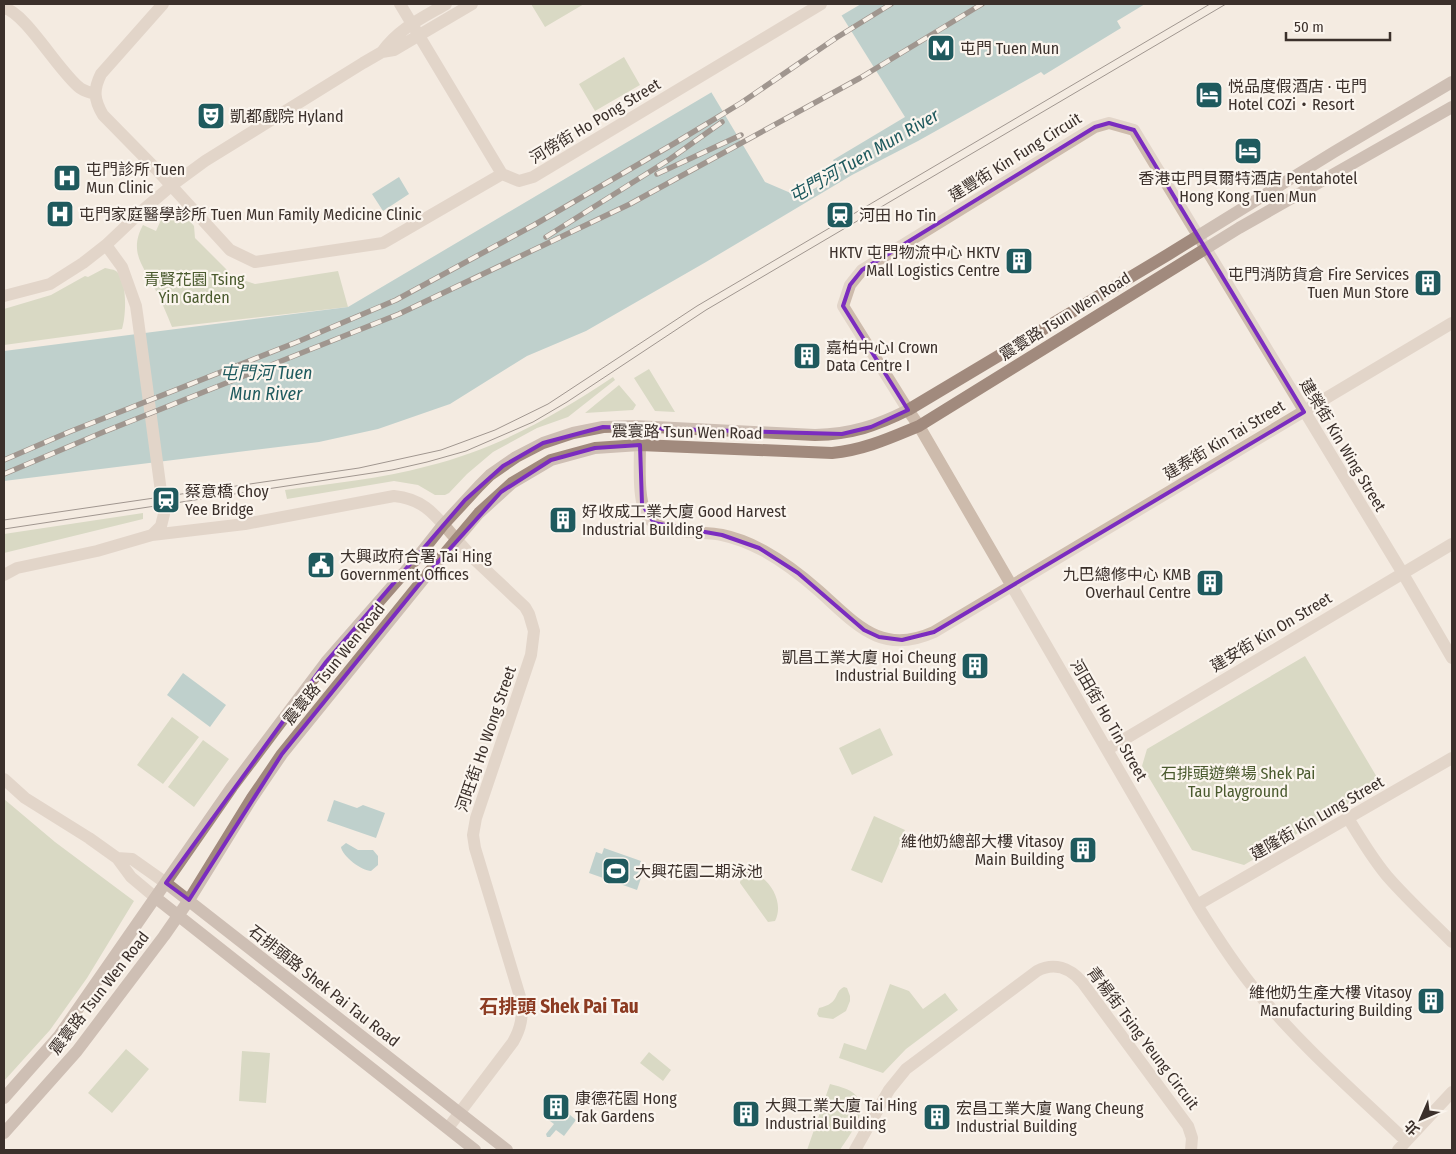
<svg xmlns="http://www.w3.org/2000/svg" width="1456" height="1154" viewBox="0 0 1456 1154" font-family="'Fira Sans Condensed','Noto Sans TC',sans-serif">
  <style>
    .green { fill: #b8c4a0 }
    .water { fill: #7fb0b2 }
    .pier { fill: #f4ebe1 }
    .lines { fill: none; stroke-linecap: round; stroke-linejoin: round }
    .minor { stroke: #cdbbac; stroke-width: 12 }
    .tertiary { stroke: #cdbbac; stroke-width: 12 }
    .secondary { stroke: #a18a7d; stroke-width: 12 }
    .tram { stroke: #3b302b; stroke-width: 1 }
    .rail-casing { stroke: #3b302b; stroke-width: 5.5 }
    .rail { stroke: #fbf5ee; stroke-width: 4; stroke-dasharray: 11; stroke-linecap: butt }
    .marked { fill: none; stroke: #7b2cbf; stroke-width: 4; stroke-linejoin: round }
    .labels { text-anchor: middle; dominant-baseline: central; stroke-width: 4.5; stroke-linejoin: round; paint-order: stroke }
    .poi-label { font-size: 16px; fill: #3b302b; stroke: #fbf5ee; text-anchor: start }
    .street-label { font-size: 16px; fill: #3b302b; stroke: #fbf5ee }
    .park-label { font-size: 16px; fill: #4a5a2e; stroke: #fbf5ee }
    .water-label { font-size: 18px; font-style: italic; fill: #1f5a5e; stroke: #fbf5ee }
    .quarter-label { font-size: 19px; font-weight: bold; fill: #8c3b22; stroke: #fbf5ee }
  </style>
  <rect width="100%" height="100%" fill="#f4ebe1"/>
  <path class="green" d="M531,4H584L545,27Z
    M624,57L640,85L595,111L579,84Z
    M177,206L194,226L195,238L234,277L255,284L338,271L348,307L172,327C167,315 162,302 156,291C144,266 128,253 143,225L156,231L165,211Z
    M105,268C108,269 113,269 116,271C128,280 126,316 122,329L4,345V309L51,295L85,276L88,277Z
    M649,369L675,412L655,411L634,378Z
    M613,377L615,380L568,417L537,428L493,452L467,474L449,493L445,495H435L418,485L394,481L287,499L285,490C333,483 381,479 428,466C496,449 555,416 613,377Z
    M619,385L636,405L633,410L585,413Z
    M143,513V519L4,553V534Z
    M1305,656L1381,784L1244,865L1192,850L1142,766L1147,749Z
    M172,717L199,737L163,784L137,765Z
    M880,728L893,755L852,775L839,748Z
    M203,740L229,759L194,807L168,787Z
    M4,799L55,842L134,901L87,978L50,1030L4,1081Z
    M874,816L905,830L882,883L851,870Z
    M749,871C769,876 785,902 775,921L768,922L740,883C741,876 743,873 749,871Z
    M890,984L909,991L923,1009L945,993L958,1010L906,1049L883,1073L839,1058L844,1043L866,1050Z
    M844,987L847,988L850,996V1001L846,1011L833,1019L819,1017L817,1014L819,1008C841,1003 833,992 844,987Z
    M126,1049L149,1069L112,1113L88,1093Z
    M242,1051L270,1053L266,1103L239,1101Z
    M649,1052L671,1070L663,1081L640,1063Z
    M830,1084C837,1086 846,1088 852,1092C874,1107 849,1135 840,1150H807Z"/>
  <path class="water" d="M861,4H1145L1117,21L1121,28L1044,75L1041,72L918,141L852,175L706,262L586,331L527,356L450,404L378,429L319,442L4,481V351L348,307Z
    M399,177L409,194L383,211L372,194Z
    M183,673L226,705L210,727L167,695Z
    M334,800L357,808L363,805L385,813L376,838L327,821Z
    M346,843L358,850H373L378,856V865L371,871C362,871 342,856 341,847Z
    M604,848L641,861L639,867L644,869L637,890L589,873L596,852L602,854Z
    M557,1104L576,1120L564,1136L556,1130L550,1137H547L546,1134L554,1124L546,1118Z"/>
  <path class="pier" d="M840,13L905,117L833,160L841,173L800,197L765,182L710,90Z"/>
  <g class="lines">
    <path class="minor" d="M163,4L101,74C93,90 94,100 103,115L156,169L230,250L255,262L383,243L502,174
      M400,4L502,174L519,181L533,177L821,4
      M4,8C25,12 59,72 80,88C84,91 89,92 94,94
      M908,410L843,306L850,285L862,270L1095,127L1109,123L1134,130L1402,572L1452,658
      M919,426L1197,905C1216,936 1235,966 1258,993C1302,1047 1356,1093 1406,1141
      M640,445C640,464 637,505 649,519C664,535 702,531 722,535C737,538 751,544 764,551C784,562 802,576 819,591C856,624 881,656 934,632L1452,323
      M1108,749L1452,544
      M1348,818C1360,838 1372,858 1387,876C1407,899 1430,920 1452,942
      M1197,905L1452,758
      M448,1128L513,1042C521,1028 523,1017 521,1000L475,848L473,835L476,818L531,655L534,631L529,614L525,607L473,558L457,540
      M855,1150L889,1090L906,1069L1037,971C1054,962 1070,968 1082,982L1188,1126L1192,1138L1191,1150
      M1398,1150L1452,1092"/>
    <path class="tertiary" d="M382,52C398,29 422,18 446,4
      M106,245L122,267L136,306L138,320L164,514L161,526L152,535
      M4,296L50,284L83,263L106,245L144,209L171,186L205,161L363,63L382,52L394,50L472,4
      M908,410L919,426
      M4,575L17,568L97,551L152,535L245,524L394,496C426,499 437,518 457,540
      M4,779L25,798L89,838L117,858L131,877L156,898
      M117,858L132,859L166,883"/>
    <path class="secondary" d="M166,883L507,1150
      M156,898L475,1150
      M4,1098L59,1036L232,787L326,662L416,559L443,525L479,486L490,475L516,457L543,443L573,433L603,427L635,426L815,435C852,434 876,426 908,410L1169,254L1334,152L1452,82
      M4,1133L77,1051L164,936L189,900L252,798L282,754L430,571L479,513L512,483L551,460L595,448L640,445L832,453C864,450 890,438 919,426L1239,228L1452,107"/>
    <path class="tram" d="M4,520L359,468L441,450L495,430L548,404L697,306L1210,4
      M4,529L392,470L427,462L466,451L533,422L567,402L706,310L1226,4"/>
    <defs>
      <path id="rail" d="M657,174L741,135
        M546,237L670,159L722,122
        M4,460L69,432L297,342L396,300L534,225L675,143L741,103L836,38L891,4
        M4,474L101,433L399,314L630,204L860,78L982,4"/>
    </defs>
    <use href="#rail" class="rail-casing"/>
    <use href="#rail" class="rail"/>
  </g>
  <path d="M0 0H1456V1154H0ZM1109,123L1134,130L1304,412L934,632L902,640L879,637L864,630L798,573L759,548L722,535L654,523L642,504L640,445L595,448L551,460L501,492L430,571L282,754L189,900L166,883L326,662L465,500L503,466L543,443L603,427L842,434L871,427L908,410L843,306L850,285L862,270L1095,127Z" fill="#f4ebe1" fill-opacity=".55" fill-rule="evenodd"/>
  <path class="marked" d="M1109,123L1134,130L1304,412L934,632L902,640L879,637L864,630L798,573L759,548L722,535L654,523L642,504L640,445L595,448L551,460L501,492L430,571L282,754L189,900L166,883L326,662L465,500L503,466L543,443L603,427L842,434L871,427L908,410L843,306L850,285L862,270L1095,127Z"/>
  <defs>
    <symbol id="metro-square" viewBox="-11 -11 22 22"><rect x="-9" y="-9" width="18" height="18" rx="4" fill="#1f5a5e" stroke="#fbf5ee"/><path d="M-5.5 5V-5H-3L0 0L3-5H5.5V5H3V-.5L0 4L-3-.5V5Z" fill="#fff"/></symbol>
    <symbol id="hotel-square" viewBox="-11 -11 22 22"><rect x="-9" y="-9" width="18" height="18" rx="4" fill="#1f5a5e" stroke="#fbf5ee"/><path d="M-6-4.5h1.5V1H6V5H4.5V3h-9V5H-6ZM-4 0a1.8 1.8 0 1 1 3.6 0ZM.5 0V-2.5h3Q6-2.5 6 0Z" fill="#fff"/></symbol>
    <symbol id="theatre-square" viewBox="-11 -11 22 22"><rect x="-9" y="-9" width="18" height="18" rx="4" fill="#1f5a5e" stroke="#fbf5ee"/><path d="M-5-5.5Q0-4 5-5.5V0Q5 5 0 6Q-5 5-5 0ZM-3.3-2.5H-1v1.5H-3.3ZM1-2.5H3.3v1.5H1ZM-2.8 1Q0 5.5 2.8 1Z" fill="#fff"/></symbol>
    <symbol id="hospital-square" viewBox="-11 -11 22 22"><rect x="-9" y="-9" width="18" height="18" rx="4" fill="#1f5a5e" stroke="#fbf5ee"/><path d="M-5-5h3v3.5h4V-5h3V5h-3V1.5h-4V5h-3Z" fill="#fff"/></symbol>
    <symbol id="station-square" viewBox="-11 -11 22 22"><rect x="-9" y="-9" width="18" height="18" rx="4" fill="#1f5a5e" stroke="#fbf5ee"/><path d="M-3-6H3Q5-6 5-4V2Q5 4 3 4L4.5 6H3L1.5 4h-3L-3 6H-4.5L-3 4Q-5 4-5 2V-4Q-5-6-3-6ZM-3.5-4v3h7v-3ZM-3.5 1v1.5H-2V1ZM2 1v1.5H3.5V1Z" fill="#fff"/></symbol>
    <symbol id="building-square" viewBox="-11 -11 22 22"><rect x="-9" y="-9" width="18" height="18" rx="4" fill="#1f5a5e" stroke="#fbf5ee"/><path d="M-4-6H4V6H1V3H-1V6H-4ZM-2.5-4.3h1.7v1.8h-1.7ZM.8-4.3h1.7v1.8H.8ZM-2.5-1h1.7V.8h-1.7ZM.8-1h1.7V.8H.8Z" fill="#fff"/></symbol>
    <symbol id="civic-square" viewBox="-11 -11 22 22"><rect x="-9" y="-9" width="18" height="18" rx="4" fill="#1f5a5e" stroke="#fbf5ee"/><path d="M-.6-6.5H3V-4.5H.6V-3L4-1V1h2V6H-6V1h2V-1L-.6-3ZM-1.2 2.5V6h2.4V2.5Z" fill="#fff"/></symbol>
    <symbol id="stadium-square" viewBox="-11 -11 22 22"><rect x="-9" y="-9" width="18" height="18" rx="4" fill="#1f5a5e" stroke="#fbf5ee"/><path d="M0-5a6.5 5 0 1 0 0 10a6.5 5 0 1 0 0-10ZM-3.5-1.8h7v3.6h-7Z" fill="#fff"/></symbol>
  </defs>
  <g fill-rule="evenodd">
    <use href="#metro-square" x="925" y="32" width="32" height="32"/>
    <use href="#hotel-square" x="1193" y="79" width="32" height="32"/>
    <use href="#theatre-square" x="195" y="100" width="32" height="32"/>
    <use href="#hotel-square" x="1232" y="135" width="32" height="32"/>
    <use href="#hospital-square" x="51" y="162" width="32" height="32"/>
    <use href="#hospital-square" x="44" y="198" width="32" height="32"/>
    <use href="#station-square" x="824" y="199" width="32" height="32"/>
    <use href="#building-square" x="1003" y="245" width="32" height="32"/>
    <use href="#building-square" x="1412" y="267" width="32" height="32"/>
    <use href="#building-square" x="791" y="340" width="32" height="32"/>
    <use href="#station-square" x="150" y="484" width="32" height="32"/>
    <use href="#building-square" x="547" y="504" width="32" height="32"/>
    <use href="#civic-square" x="305" y="549" width="32" height="32"/>
    <use href="#building-square" x="1194" y="567" width="32" height="32"/>
    <use href="#building-square" x="959" y="650" width="32" height="32"/>
    <use href="#building-square" x="1067" y="834" width="32" height="32"/>
    <use href="#stadium-square" x="600" y="855" width="32" height="32"/>
    <use href="#building-square" x="1415" y="985" width="32" height="32"/>
    <use href="#building-square" x="540" y="1091" width="32" height="32"/>
    <use href="#building-square" x="730" y="1098" width="32" height="32"/>
    <use href="#building-square" x="921" y="1101" width="32" height="32"/>
  </g>
  <g class="labels">
    <g class="poi-label">
      <text x="960" y="48">屯門 Tuen Mun</text>
      <text x="1228" y="86">悦品度假酒店 ∙ 屯門<tspan x="1228" dy="18">Hotel COZi‧Resort</tspan></text>
      <text x="230" y="116">凱都戲院 Hyland</text>
      <text x="86" y="169">屯門診所 Tuen<tspan x="86" dy="18">Mun Clinic</tspan></text>
      <text x="1248" y="178" text-anchor="middle">香港屯門貝爾特酒店 Pentahotel<tspan x="1248" dy="18">Hong Kong Tuen Mun</tspan></text>
      <text x="79" y="214">屯門家庭醫學診所 Tuen Mun Family Medicine Clinic</text>
      <text x="859" y="215">河田 Ho Tin</text>
      <text x="1000" y="252" text-anchor="end">HKTV 屯門物流中心 HKTV<tspan x="1000" dy="18">Mall Logistics Centre</tspan></text>
      <text x="1409" y="274" text-anchor="end">屯門消防貨倉 Fire Services<tspan x="1409" dy="18">Tuen Mun Store</tspan></text>
      <text x="826" y="347">嘉柏中心I Crown<tspan x="826" dy="18">Data Centre I</tspan></text>
      <text x="185" y="491">蔡意橋 Choy<tspan x="185" dy="18">Yee Bridge</tspan></text>
      <text x="582" y="511">好收成工業大廈 Good Harvest<tspan x="582" dy="18">Industrial Building</tspan></text>
      <text x="340" y="556">大興政府合署 Tai Hing<tspan x="340" dy="18">Government Offices</tspan></text>
      <text x="1191" y="574" text-anchor="end">九巴總修中心 KMB<tspan x="1191" dy="18">Overhaul Centre</tspan></text>
      <text x="956" y="657" text-anchor="end">凱昌工業大廈 Hoi Cheung<tspan x="956" dy="18">Industrial Building</tspan></text>
      <text x="1064" y="841" text-anchor="end">維他奶總部大樓 Vitasoy<tspan x="1064" dy="18">Main Building</tspan></text>
      <text x="635" y="871">大興花園二期泳池</text>
      <text x="1412" y="992" text-anchor="end">維他奶生產大樓 Vitasoy<tspan x="1412" dy="18">Manufacturing Building</tspan></text>
      <text x="575" y="1098">康德花園 Hong<tspan x="575" dy="18">Tak Gardens</tspan></text>
      <text x="765" y="1105">大興工業大廈 Tai Hing<tspan x="765" dy="18">Industrial Building</tspan></text>
      <text x="956" y="1108">宏昌工業大廈 Wang Cheung<tspan x="956" dy="18">Industrial Building</tspan></text>
    </g>
    <g class="street-label">
      <text transform="translate(595 121) rotate(-31)">河傍街 Ho Pong Street</text>
      <text transform="translate(1015 157) rotate(-32)">建豐街 Kin Fung Circuit</text>
      <text transform="translate(1065 316) rotate(-32)">震寰路 Tsun Wen Road</text>
      <text transform="translate(687 432) rotate(1)">震寰路 Tsun Wen Road</text>
      <text transform="translate(1224 440) rotate(-31)">建泰街 Kin Tai Street</text>
      <text transform="translate(1343 445) rotate(59)">建榮街 Kin Wing Street</text>
      <text transform="translate(1271 632) rotate(-31)">建安街 Kin On Street</text>
      <text transform="translate(334 664) rotate(-51)">震寰路 Tsun Wen Road</text>
      <text transform="translate(1109 720) rotate(60)">河田街 Ho Tin Street</text>
      <text transform="translate(486 739) rotate(-71)">河旺街 Ho Wong Street</text>
      <text transform="translate(1317 818) rotate(-30)">建隆街 Kin Lung Street</text>
      <text transform="translate(324 986) rotate(38)">石排頭路 Shek Pai Tau Road</text>
      <text transform="translate(99 993) rotate(-52)">震寰路 Tsun Wen Road</text>
      <text transform="translate(1143 1038) rotate(53)">青楊街 Tsing Yeung Circuit</text>
    </g>
    <g class="park-label">
      <text x="194" y="279">青賢花園 Tsing<tspan x="194" dy="18">Yin Garden</tspan></text>
      <text x="1238" y="773">石排頭遊樂場 Shek Pai<tspan x="1238" dy="18">Tau Playground</tspan></text>
    </g>
    <g class="water-label">
      <text transform="translate(864 156) rotate(-30)">屯門河 Tuen Mun River</text>
      <text x="266" y="373">屯門河 Tuen<tspan x="266" dy="21">Mun River</tspan></text>
    </g>
    <g class="quarter-label">
      <text x="559" y="1006">石排頭 Shek Pai Tau</text>
    </g>
  </g>
  <rect width="1456" height="1154" fill="none" stroke="#3b302b" stroke-width="10"/>
  <g transform="translate(1421 1119) rotate(225)" stroke="#fbf5ee" stroke-width="4" paint-order="stroke">
  <path d="M0-4L9 19L0 12L-9 19Z" fill="#3b302b"/>
  <text y="-8" font-size="14" font-weight="bold" text-anchor="middle" fill="#3b302b">北</text>
  </g>
  <path d="M1286 32v8h104v-8" fill="none" stroke="#3b302b" stroke-width="2.5"/>
  <text x="1294" y="32" font-size="15" fill="#3b302b" stroke="#fbf5ee" stroke-width="4" paint-order="stroke">50 m</text>
</svg>
